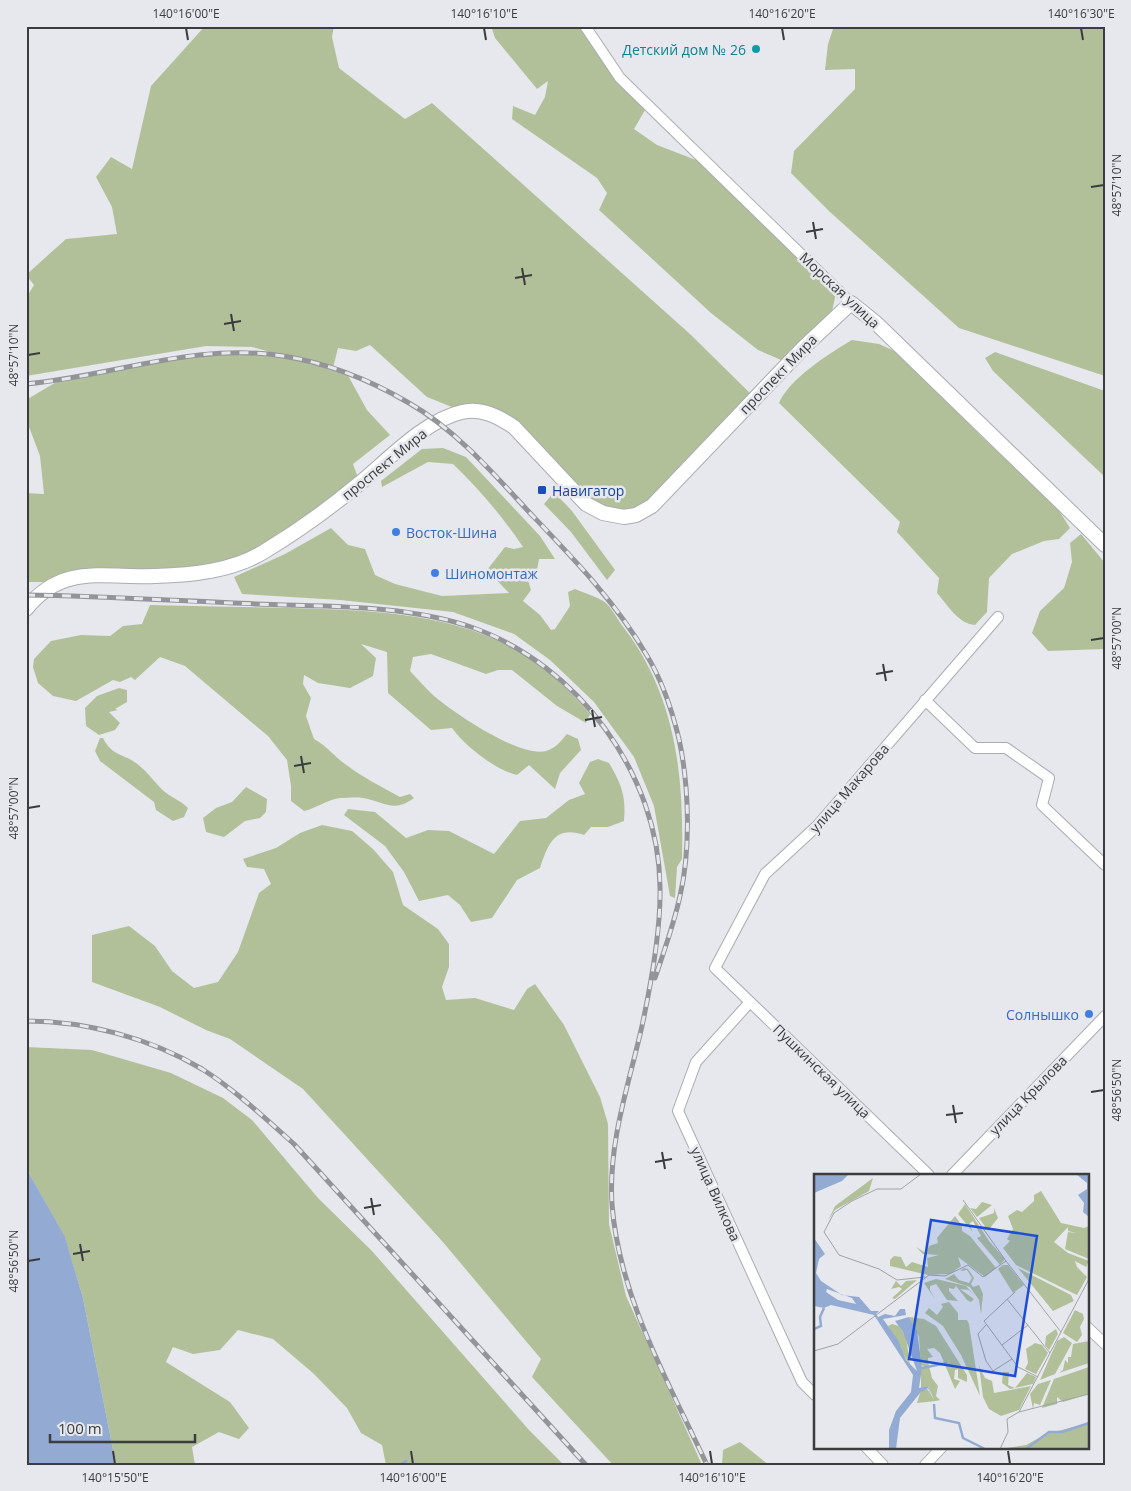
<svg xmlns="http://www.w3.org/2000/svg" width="1131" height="1491" viewBox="0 0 1131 1491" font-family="'Open Sans',sans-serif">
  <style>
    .green { fill: #b2c099 }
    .water { fill: #93abd3 }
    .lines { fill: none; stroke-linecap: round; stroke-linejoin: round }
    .stream { stroke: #93abd3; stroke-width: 3 }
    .minor-casing { stroke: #a9acb0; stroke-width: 12 }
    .major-casing { stroke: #a9acb0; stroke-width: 16 }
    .minor { stroke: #fff; stroke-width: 10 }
    .major { stroke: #fff; stroke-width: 14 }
    .rail-casing { stroke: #939498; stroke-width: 5 }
    .rail { stroke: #e6e8ed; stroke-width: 3; stroke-dasharray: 9; stroke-linecap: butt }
    .ticks { fill: none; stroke: #3b3c3e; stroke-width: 2 }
    .culture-dot { fill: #0f9aa8; stroke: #e6e8ed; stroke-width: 2 }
    .transit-dot { fill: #1a4fb4; stroke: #e6e8ed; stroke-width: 2 }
    .shop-dot { fill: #3f7fe0; stroke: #e6e8ed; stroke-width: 2 }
    .labels { text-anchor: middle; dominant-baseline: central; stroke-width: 5; stroke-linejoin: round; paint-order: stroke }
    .culture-label { font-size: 14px; fill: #0d838f; stroke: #e6e8ed; text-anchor: end }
    .street-label { font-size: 14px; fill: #3b3c3e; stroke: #e6e8ed }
    .transit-label { font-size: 14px; fill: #164399; stroke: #e6e8ed; text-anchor: start }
    .shop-label { font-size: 14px; fill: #366cbe; stroke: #e6e8ed; text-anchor: start }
    .inset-river { fill: none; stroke: #93abd3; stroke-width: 2.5 }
    .inset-road { fill: none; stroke: #a2a3a7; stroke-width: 1 }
    .view { fill: #1d4ed8; fill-opacity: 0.15; stroke: #1d4ed8; stroke-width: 2.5 }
    .inset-edge { fill: none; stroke: #3b3c3e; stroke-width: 2.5 }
    .neatline { fill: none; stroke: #3b3c3e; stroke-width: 2 }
    .ticks-label { font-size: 12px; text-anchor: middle; fill: #3b3c3e }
  </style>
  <rect width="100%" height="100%" fill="#e6e8ed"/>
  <path class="green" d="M205,26H334L332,37L339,68L405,119L432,103L690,334L755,398L636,515L603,513L514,427L462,411L427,397L370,345L356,351L338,348L333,368L345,370L367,410L390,435L353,464L360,483L239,565L60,582H26V493L44,494L40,456L26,419V400L58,381L163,359L209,353L238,352L285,356L252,347L206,346L26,376V298L34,285L26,275L66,239L117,234L112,207L96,177L111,157L132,169L151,86Z
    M491,26H585L648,105L634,129L657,145L709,165L837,289L830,320L788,363L758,350L711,313L599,210L607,193L597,178L512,119L513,106L535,115L545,97L548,81L537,89L495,38Z
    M834,26H1105V376L959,328L830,212L791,173L794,151L855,89V69L825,70L828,44Z
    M852,340L879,344L899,353L982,437L1056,506L1070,528L1059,539L1044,541L1012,554L989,578L987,612L975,625C958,624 947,604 937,593L939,578L897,532L900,522L779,403C789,379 830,353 852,340Z
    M995,352L1105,391V477L993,371L985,358Z
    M443,448L466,457L540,536L555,559H539L537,570L527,577L531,590L523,601L540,615L551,630L555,629L570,606L568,592L575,589C584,593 598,597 606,603C613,610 618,620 624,628C676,696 684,776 682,859L677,867L675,898L670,896L654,806L634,757L594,702L550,660L514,634L453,612L340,600L242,594L234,577L285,554L331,528L348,545L365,549L375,575L395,584L442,596L509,593L487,570L505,547L514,549L523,547C503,517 479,489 453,464L428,462L382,487L381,481L422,449Z
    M554,492L572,511L615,570L607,580L571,532L544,504Z
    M1081,534L1105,563V649L1048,651L1032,633L1040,611L1064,588L1072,562L1070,543Z
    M150,605C195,606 241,607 287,608C363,610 444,611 513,648C542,664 569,689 590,714L586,723L557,706L512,670H498L486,674L431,654L413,657L410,671C418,679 425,688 434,696C454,713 520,758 546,751C556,748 561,741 567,734L578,739L581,750L560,773L555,789L529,765L517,775C495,770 465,746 452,728L431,730L388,693L387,652L361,644L376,658L373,676L350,688L318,683L304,675L303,684L311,698L306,716L314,739C327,746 334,756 345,764C362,777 382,787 400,797L410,794L414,798C394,813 385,802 363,798C356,797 347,798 340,798C326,800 317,808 304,811L291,801V786L287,760L268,736L185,666L160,657L135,680L131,677L120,682L113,680L76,701L53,696L38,683L33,667L34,659L51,641L81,635L110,636L123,626L142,624Z
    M119,688L127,690V702L115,709L118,710L109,712L120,723L115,730L99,735L86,726L85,708L97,696Z
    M100,738H103C112,756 122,753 136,763C149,772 157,787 169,795C177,800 182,802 188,808L184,817L173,821L156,810L154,802L100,761L95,751Z
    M598,759L609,763C622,785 626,796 624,821L608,827H591L584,835C555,825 548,844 540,868L517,880L492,918L471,922L460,905L448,895L419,901L404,872L385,846L344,815L348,809L375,812L406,838L428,830L449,831L494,854L520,821L546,818L569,800L585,794L579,783L590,762Z
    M246,787L267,799L266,812L260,818L245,821L224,837L206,832L203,818L216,808L232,802Z
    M322,825L352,831L373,849L393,872L403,905L438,929L449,944V967L442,987L446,1000L475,998L514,1010L527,989L535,984L564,1025L600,1097L608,1124L609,1224L626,1296L702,1465H613L532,1377L541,1359L442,1241L303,1089L230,1039L206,1030L160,1007L92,982V935L129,926L155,946L172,971L194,988L218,982L238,952L259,893L271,884L264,869L247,867L243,859L276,848L300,833Z
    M26,1047L92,1050L171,1073L223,1098L252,1120L318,1198L372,1251L529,1430L564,1465H386L382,1445L361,1433L347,1408L314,1374L273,1339L238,1330L220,1350L193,1354L173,1347L166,1362L230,1402L249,1428L239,1439L219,1432L192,1447L195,1465H116L83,1298L65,1238L26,1168Z
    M740,1442L769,1465H722L723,1450Z"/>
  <path class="water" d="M26,1168L65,1237L83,1298L116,1465H28L26,1460Z"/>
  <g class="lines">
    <path class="stream" d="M400,1465L406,1461"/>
    <defs>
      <path id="minor" d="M585,26L620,78L851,303
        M925,700L975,748H1006L1049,778L1042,805L1105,865
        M750,1002L696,1062L678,1111L802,1382L815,1395
        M929,1175L715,968L765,874L817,826L998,617
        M952,1175L1105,1016
        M1087,1327L1105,1344
        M866,1447L883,1465
        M925,1465L942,1447"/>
      <path id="major" d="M26,609C62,563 105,578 155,576C192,575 233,571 265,551C298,531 330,508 360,483C388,460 425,420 462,412C481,407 499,417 514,427L586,504L603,513L624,517L636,515L652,506L804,347L851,303L876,323L1105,545"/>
    </defs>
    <use href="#minor" class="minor-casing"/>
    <use href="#major" class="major-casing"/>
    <use href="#minor" class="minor"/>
    <use href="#major" class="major"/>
    <defs>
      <path id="rail" d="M26,384C113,376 195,342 283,356C328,363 370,380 409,403C456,430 493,473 529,512C571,556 615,601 646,654C662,680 672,710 679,739C689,785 691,849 680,896C674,924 664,951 655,978
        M26,595C103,596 180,601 256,604C327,607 403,604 471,627C577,664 659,774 660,887C661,930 651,984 642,1026C629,1084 608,1143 612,1204C619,1297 668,1381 707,1465
        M26,1021C86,1021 150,1038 202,1069C235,1090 265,1118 294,1144L586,1465"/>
    </defs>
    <use href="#rail" class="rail-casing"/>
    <use href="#rail" class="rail"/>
  </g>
  <path class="ticks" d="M186,28L188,40M484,28L486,40M782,28L784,40M1081,28L1083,40M1091,187L1104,185M813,222L816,239M806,232L823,229M522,268L525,285M515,278L532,275M231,314L234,331M224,324L241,321M28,355L40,353M1091,640L1104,638M883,664L886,681M876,674L893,671M592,710L595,727M585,720L602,717M301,756L304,773M294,766L311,763M28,808L40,806M1091,1092L1104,1090M953,1105L956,1123M946,1115L963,1113M662,1152L665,1169M655,1162L672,1159M371,1198L374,1215M364,1208L381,1205M80,1244L83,1261M73,1254L90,1251M28,1261L40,1259M113,1451L115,1464M411,1451L413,1464M710,1451L712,1464M1008,1451L1010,1464"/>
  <circle class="culture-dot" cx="756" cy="49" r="5"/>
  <rect class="transit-dot" x="537" y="485" width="10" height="10" rx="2.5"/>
  <g class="shop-dot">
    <circle cx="396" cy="532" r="5"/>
    <circle cx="435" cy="573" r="5"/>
    <circle cx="1089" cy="1014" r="5"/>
  </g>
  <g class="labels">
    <g class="culture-label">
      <text x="746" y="49">Детский дом № 26</text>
    </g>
    <g class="street-label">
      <text transform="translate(840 290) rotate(43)">Морская улица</text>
      <text transform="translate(778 374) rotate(-46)">проспект Мира</text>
      <text transform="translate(384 464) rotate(-39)">проспект Мира</text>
      <text transform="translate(849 788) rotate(-49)">улица Макарова</text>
      <text transform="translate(822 1071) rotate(44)">Пушкинская улица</text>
      <text transform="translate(1028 1095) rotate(-46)">улица Крылова</text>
      <text transform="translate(716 1194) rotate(66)">улица Вилкова</text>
    </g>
    <g class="transit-label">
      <text x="552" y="490">Навигатор</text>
    </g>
    <g class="shop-label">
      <text x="406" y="532">Восток-Шина</text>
      <text x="445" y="573">Шиномонтаж</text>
      <text x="1079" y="1014" text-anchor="end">Солнышко</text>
    </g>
  </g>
  <g transform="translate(814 1174)">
    <rect width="275" height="275" fill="#e6e8ed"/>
    <path d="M59,4L55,17L21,36L14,47L21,32ZM227,17L247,49L270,54L275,52V85L251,75L254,58L262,59L254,57V53L240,68L254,79L275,87L272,93L261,87L263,93L273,103L263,121L202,91L189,74L196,67L193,65L199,55L194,42L203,36L208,38L220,27V21ZM168,28L178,31L163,43L156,34L162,35ZM151,30L175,67L191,85L186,91L163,64L167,62L159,47L155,50L159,58L144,40ZM180,34L184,44L176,54H172L165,44L180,39ZM141,42L148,52V57L156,62L182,94L171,103L144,83L147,92L136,100L114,101L76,92V86L80,82L87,83L92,93L98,88L114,93L113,84L125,81L109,80L102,73L112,79L115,72L124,69L123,64ZM189,91H194L210,111L199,119L184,95ZM150,94L154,95L160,104L157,110L159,113L165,111L169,120L167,140L165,126L156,113L131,105L140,100L145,106L155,109L158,104L153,96L146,97ZM204,94L257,121L260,127L239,137ZM122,105L152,112L161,122L155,116L146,115L160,125L157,128L153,126L142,112L140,115L135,114V117L144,127L133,126L122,110L116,112V116L121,125L110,109ZM103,106L81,125L78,124L88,115L85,113L77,115L82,107L87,112L92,107ZM135,128L144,139V146H153L155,150L166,222L147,181L129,152L111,139L115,134L123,141L129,133L127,130ZM261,136L269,140L270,145L266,153L268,161L263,168L249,159ZM95,143L110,145L122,152L153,201V208L144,204V195L141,196L140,205L146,207L141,215L126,179L120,174L113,175L119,183L114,184V188L118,204L124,212L122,222L126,226L122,227L103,229L106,219L112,213L120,226L114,212L107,214V195L111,193L107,191L105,163ZM78,150L85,152L92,163L96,192L74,152ZM242,155L244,160L235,176L231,171L232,162ZM250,163L258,169L241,200L226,206L243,167ZM275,167V189L245,199L249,196L251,186L254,189V183H257L259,170ZM221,169L228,171L234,179L222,200L211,195L214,189L212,175ZM165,192L171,204L178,207L180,219L217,212L205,236L187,242L175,235L169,223ZM275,193V220L249,228L243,223V230L228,234L240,205ZM189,198H195L194,211L201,214L213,199L222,203L219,210L196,215L188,209ZM237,206L226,231L220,229L219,235L216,220L224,210ZM275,249V275H186L212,271L232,260Z" fill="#b2c099"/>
    <path d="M0,0H35L28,7L0,19ZM262,0H275V43L269,38L270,29L264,21L273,15V9ZM0,64L11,80L5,85L2,99L7,107L28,121L45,123L57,137H65L62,140L64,143L71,140L81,142L86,135H91L92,141L69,145L84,166L92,186L103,197L89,158L81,147L95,143L103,157L108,194L105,214L114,212L120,230L114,214L106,219L86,244L82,275H75V256L82,237L97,218L99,201L60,141L17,131L10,134L0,132ZM13,115L38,124L42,130L24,126L12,118Z" fill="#93abd3" fill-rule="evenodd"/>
    <path class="inset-river" d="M0,155L7,152L6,143L10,134M108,194L133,189M120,230L121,244L145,249L149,264L171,275M212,275L235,258H248L275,249"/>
    <path class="inset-road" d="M107,0L87,15H63L38,27L20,39L10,58L25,81L65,95L83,106L111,103M149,26L192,87M201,118L170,147L204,193L224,203M193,125L236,179M172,151L164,160L172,187L179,197L198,185M188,171L214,151M0,177L24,170L115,101L131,102L154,91L169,103L192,87L247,158L275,105M205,238L275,220M186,275L194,258L193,245L205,238L247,158"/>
    <path class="view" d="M117,46L223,62L201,202L95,185Z"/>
    <rect width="275" height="275" class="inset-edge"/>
  </g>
  <rect width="1131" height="1491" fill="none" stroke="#e6e8ed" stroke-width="55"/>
  <path d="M50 1434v8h145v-8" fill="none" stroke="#3b3c3e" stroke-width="2.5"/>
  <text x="58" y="1434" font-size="15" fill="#3b3c3e" stroke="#e6e8ed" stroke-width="4" paint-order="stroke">100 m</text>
  <rect x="28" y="28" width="1076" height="1436" class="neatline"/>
  <g class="ticks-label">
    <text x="186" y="18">140°16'00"E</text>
    <text x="484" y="18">140°16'10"E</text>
    <text x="782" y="18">140°16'20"E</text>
    <text x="1081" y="18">140°16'30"E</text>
    <text transform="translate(1117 185) rotate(-90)" y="4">48°57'10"N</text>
    <text transform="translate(14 355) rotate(-90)" y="4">48°57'10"N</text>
    <text transform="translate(1117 638) rotate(-90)" y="4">48°57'00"N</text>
    <text transform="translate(14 808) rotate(-90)" y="4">48°57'00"N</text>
    <text transform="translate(1117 1090) rotate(-90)" y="4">48°56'50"N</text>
    <text transform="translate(14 1261) rotate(-90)" y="4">48°56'50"N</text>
    <text x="115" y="1482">140°15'50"E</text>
    <text x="413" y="1482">140°16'00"E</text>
    <text x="712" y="1482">140°16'10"E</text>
    <text x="1010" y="1482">140°16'20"E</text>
  </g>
</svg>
